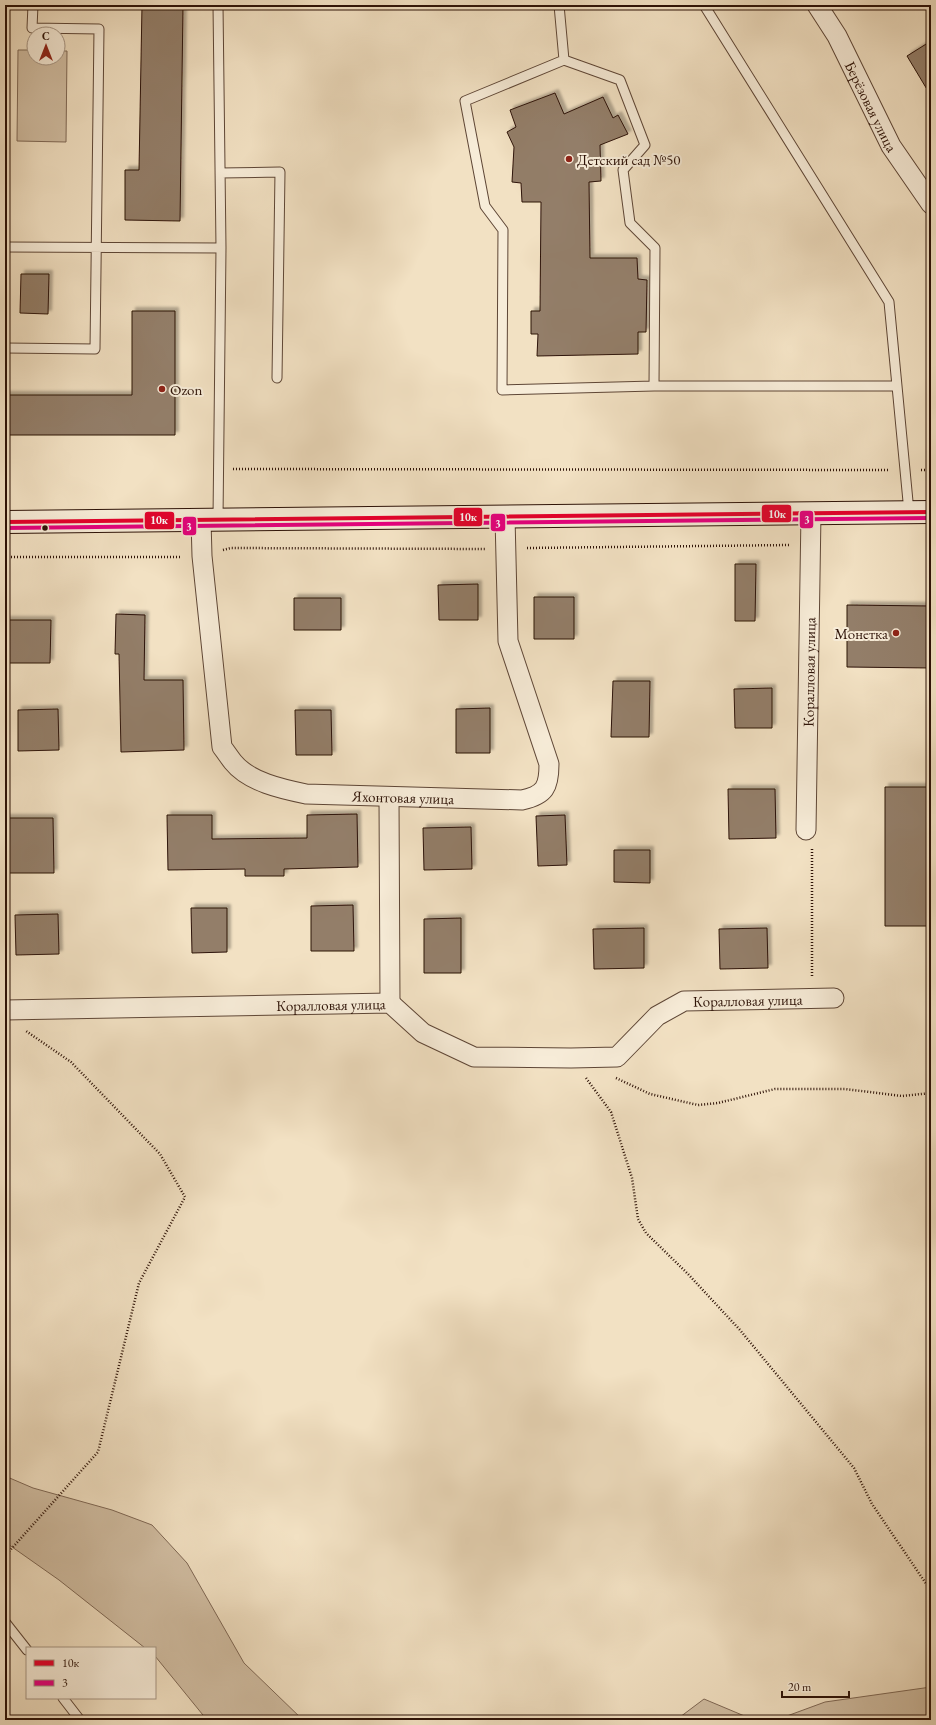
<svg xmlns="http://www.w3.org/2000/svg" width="936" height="1725" viewBox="0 0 936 1725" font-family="'EB Garamond',serif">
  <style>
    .green { fill: #d1bea3; stroke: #7f6855 }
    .building { fill: #937e69; stroke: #2d1207; filter: url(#shadow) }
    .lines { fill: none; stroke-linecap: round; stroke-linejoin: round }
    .service-casing { stroke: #5e4636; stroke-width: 11 }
    .minor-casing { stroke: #5e4636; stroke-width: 21 }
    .secondary-casing { stroke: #2d1207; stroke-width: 24 }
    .path { stroke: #2d1207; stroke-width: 2.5; stroke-dasharray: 1 2; stroke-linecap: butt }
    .service { stroke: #f7ecd8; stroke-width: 9 }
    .minor { stroke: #f7ecd8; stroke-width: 19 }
    .secondary { stroke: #f7ecd8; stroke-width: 22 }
    .bus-1-casing { stroke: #f7ecd8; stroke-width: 7 }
    .bus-2-casing { stroke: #f7ecd8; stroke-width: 7 }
    .bus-1 { stroke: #e4002b; stroke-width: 4 }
    .bus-2 { stroke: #e5007d; stroke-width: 4 }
    .poi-dot { fill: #8f2418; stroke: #f7ecd8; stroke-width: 1.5 }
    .bus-dot { fill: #2d1207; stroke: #f7ecd8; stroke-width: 1.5 }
    .labels { text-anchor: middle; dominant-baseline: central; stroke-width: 4; stroke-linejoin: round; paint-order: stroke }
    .street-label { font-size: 15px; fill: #2d1207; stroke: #f7ecd8 }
    .poi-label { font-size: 15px; fill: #2d1207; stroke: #f7ecd8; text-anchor: start }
    .line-badge { stroke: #f7ecd8; stroke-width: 1.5 }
    .badge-label { font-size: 11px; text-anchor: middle; font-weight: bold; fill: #fff }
  </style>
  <defs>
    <filter id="shadow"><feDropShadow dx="3.5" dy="-3.5" stdDeviation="1" flood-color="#0004"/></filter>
  </defs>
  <rect width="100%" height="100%" fill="#f2e1c3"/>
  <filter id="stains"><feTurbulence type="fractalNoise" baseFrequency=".005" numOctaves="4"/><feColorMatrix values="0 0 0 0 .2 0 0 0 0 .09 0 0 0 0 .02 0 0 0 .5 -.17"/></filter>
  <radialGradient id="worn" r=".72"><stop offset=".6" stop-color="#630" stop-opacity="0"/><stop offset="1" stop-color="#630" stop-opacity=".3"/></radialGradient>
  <path class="green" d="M18,50H34V58H58V51H67L66,142L17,141Z
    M5,1476L33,1488L112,1510L152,1525L187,1563L244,1663L303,1720H207L155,1656V1648H145L59,1580L5,1542Z
    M931,1687V1720H776L825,1702Z
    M704,1699L754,1720H676Z"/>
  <path class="building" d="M142,5H183L180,221L125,220V170H139Z
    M931,41V96L907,56Z
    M555,93L564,114L603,97L613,118L618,115L628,134L600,145L601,181L589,182L590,258H637L638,279L647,280L646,332H638V354L537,356L538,334H531V311H540L541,202H522L521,183L512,182L514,147L507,132L516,127L510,110Z
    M21,274H49L48,314L20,313Z
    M132,311H175V435H5V395H132Z
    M735,564H756L755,621H735Z
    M478,584V620H439L438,585Z
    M534,597H574V639H534Z
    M294,598H341V630H294Z
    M847,605L931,606V668L847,667Z
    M116,614L145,615L144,680H183L184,750L121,752L119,654H115Z
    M6,620H51L50,663H5Z
    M613,681H650L649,737H611Z
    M772,688V728H735L734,689Z
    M490,708V753H456V709Z
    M58,709L59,750L18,751V710Z
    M295,710H331L332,755H296Z
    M885,787H931V926H885Z
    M728,789H775L776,838L729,839Z
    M357,814L358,867L284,869V876H245V869L168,870L167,815H212V839L307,838V815Z
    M565,815L567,865L538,866L536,816Z
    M5,818H53L54,873H5Z
    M471,827L472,869L424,870L423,828Z
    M614,850H650V883L614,882Z
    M353,905L354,951H311V906Z
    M191,908H227V952L192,953Z
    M58,914L59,954L16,955L15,915Z
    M461,918V973H424V919Z
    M644,928V968L594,969L593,929Z
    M767,928L768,968L720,969L719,929Z"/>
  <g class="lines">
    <defs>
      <path id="service" d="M218,5L221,248L218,519
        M559,5L564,60L620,80L645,145L623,170L630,223L655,248L654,386
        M704,5L889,302L909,512
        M564,60L465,101L485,206L503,230L502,390L654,386H897
        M220,173L280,172L277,378
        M5,247L221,248
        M5,348L95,349L99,29L32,28L33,5
        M5,1622L27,1650
        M63,1698L80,1720"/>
      <g id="minor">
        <path id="s1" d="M817,5L837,36L891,146L931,204"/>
        <path id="s2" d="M201,520L202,556L222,747C226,752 229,757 233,762C249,782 282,789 306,794L522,800C545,795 549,787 549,764L508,641L505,517"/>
        <path d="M389,798L390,1003"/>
        <path id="s3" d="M806,830L811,513"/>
        <path id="s4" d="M5,1010L390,1003L423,1033L474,1057L571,1058L617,1057L657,1016L684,1001L834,998"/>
      </g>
      <path id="secondary" d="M5,522L931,512"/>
    </defs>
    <use href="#service" class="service-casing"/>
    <use href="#minor" class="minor-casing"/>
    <use href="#secondary" class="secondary-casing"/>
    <path class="path" d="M233,469L890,470
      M921,470H931
      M527,548L790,545
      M223,550L231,548L486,549
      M5,557H181
      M812,849V978
      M586,1078L611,1112L632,1178L638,1219L646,1233L688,1274L740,1330L854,1468L872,1504L931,1591
      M616,1078L650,1094L698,1105L718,1103L775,1089H845L902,1096L931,1093
      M5,1556L98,1452L139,1283L185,1197L160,1154L71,1062L26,1031"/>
    <use href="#service" class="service"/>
    <use href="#minor" class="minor"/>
    <use href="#secondary" class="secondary"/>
    <defs>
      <path id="bus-1" d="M5,522L931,512"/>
      <path id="bus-2" d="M5,528L931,518"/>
    </defs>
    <use href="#bus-1" class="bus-1-casing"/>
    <use href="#bus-2" class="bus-2-casing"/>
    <use href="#bus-1" class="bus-1"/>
    <use href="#bus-2" class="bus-2"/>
  </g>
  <g class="poi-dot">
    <circle cx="569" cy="159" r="4"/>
    <circle cx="162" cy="389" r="4"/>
    <circle cx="896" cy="633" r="4"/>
  </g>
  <circle class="bus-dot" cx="45" cy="528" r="3.5"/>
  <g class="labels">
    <g class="street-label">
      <text stroke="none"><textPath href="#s1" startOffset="115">Берёзовая улица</textPath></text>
      <text stroke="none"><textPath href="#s3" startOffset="158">Коралловая улица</textPath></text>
      <text stroke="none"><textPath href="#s2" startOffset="425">Яхонтовая улица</textPath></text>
      <text stroke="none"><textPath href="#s4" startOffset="781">Коралловая улица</textPath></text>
      <text stroke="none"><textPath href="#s4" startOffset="326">Коралловая улица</textPath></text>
    </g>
    <g class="poi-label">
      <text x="577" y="159">Детский сад №50</text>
      <text x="170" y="389">Ozon</text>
      <text x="888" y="633" text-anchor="end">Монетка</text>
    </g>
  </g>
  <g class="line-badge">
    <rect x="761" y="504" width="31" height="19" rx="4" fill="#e4002b"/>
    <rect x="453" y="507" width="30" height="20" rx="4" fill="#e4002b"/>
    <rect x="799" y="510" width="15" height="19" rx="4" fill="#e5007d"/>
    <rect x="144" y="511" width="31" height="19" rx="4" fill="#e4002b"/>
    <rect x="490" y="513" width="16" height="19" rx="4" fill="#e5007d"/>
    <rect x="182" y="516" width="15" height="20" rx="4" fill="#e5007d"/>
  </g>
  <g class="badge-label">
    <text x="777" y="518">10к</text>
    <text x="468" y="521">10к</text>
    <text x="807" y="523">3</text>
    <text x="159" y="524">10к</text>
    <text x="498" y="527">3</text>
    <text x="189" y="530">3</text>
  </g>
  <rect width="936" height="1725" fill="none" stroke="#f2e1c3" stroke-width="20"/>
  <rect x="6" y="6" width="924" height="1713" fill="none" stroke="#2d1207" stroke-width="2"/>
  <rect x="10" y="10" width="916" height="1705" fill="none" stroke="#2d1207"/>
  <rect x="26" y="1647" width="130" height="52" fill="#f7ecd8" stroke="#a69584"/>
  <rect x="34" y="1660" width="20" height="6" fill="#e4002b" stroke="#a69584"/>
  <text x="62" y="1667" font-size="12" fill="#2d1207">10к</text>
  <rect x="34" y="1680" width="20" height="6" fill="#e5007d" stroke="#a69584"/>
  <text x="62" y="1687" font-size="12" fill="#2d1207">3</text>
  <g transform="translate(46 46)"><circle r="19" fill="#f7ecd8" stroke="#a69584"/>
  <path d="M0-3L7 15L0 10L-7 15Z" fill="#8f2418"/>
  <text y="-6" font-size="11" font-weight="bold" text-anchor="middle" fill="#2d1207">С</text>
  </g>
  <path d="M782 1691v6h67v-6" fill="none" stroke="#2d1207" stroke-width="2"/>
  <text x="788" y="1691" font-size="12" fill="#2d1207" stroke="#f7ecd8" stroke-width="3" paint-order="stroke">20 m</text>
  <rect width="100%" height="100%" filter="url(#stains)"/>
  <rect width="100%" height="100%" fill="url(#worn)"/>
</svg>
